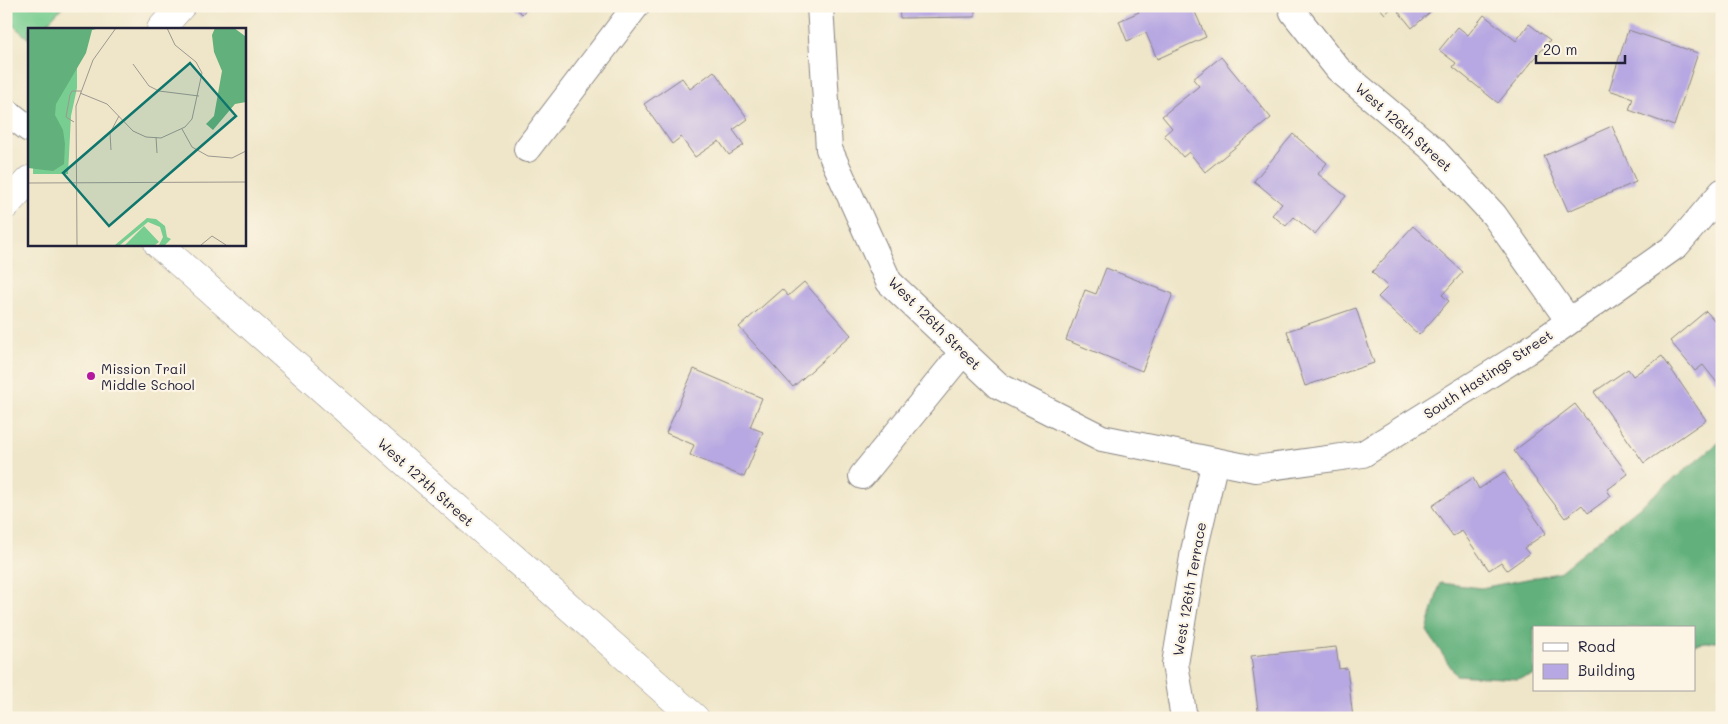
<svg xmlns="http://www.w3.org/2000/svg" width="1728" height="724" viewBox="0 0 1728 724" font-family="Mali,sans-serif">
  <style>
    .green { fill: #78cd91; stroke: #4d7866 }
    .forest { fill: #62b07b; stroke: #42695b }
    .building { fill: #b7a7e2 }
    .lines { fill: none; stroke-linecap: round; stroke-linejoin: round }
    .street-casing { stroke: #888482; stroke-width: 28 }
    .secondary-casing { stroke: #888482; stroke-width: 29 }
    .street { stroke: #fff; stroke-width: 26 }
    .secondary { stroke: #fff; stroke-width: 28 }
    .poi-dot { fill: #b5179e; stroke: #fcf5e5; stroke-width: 2 }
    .labels { text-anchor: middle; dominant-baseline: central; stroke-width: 4.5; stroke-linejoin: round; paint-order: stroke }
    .street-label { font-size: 14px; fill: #22223b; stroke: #fcf5e5 }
    .poi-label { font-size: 14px; fill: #22223b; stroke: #fcf5e5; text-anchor: start }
    .inset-road { fill: none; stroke: #9d9890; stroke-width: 1 }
    .view { fill: #0f766e; fill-opacity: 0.15; stroke: #0f766e; stroke-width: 2.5 }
    .inset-edge { fill: none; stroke: #22223b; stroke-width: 2.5 }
  </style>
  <rect width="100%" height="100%" fill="#fcf5e5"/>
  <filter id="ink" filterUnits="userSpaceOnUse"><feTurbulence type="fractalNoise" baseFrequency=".02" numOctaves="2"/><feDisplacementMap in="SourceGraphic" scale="10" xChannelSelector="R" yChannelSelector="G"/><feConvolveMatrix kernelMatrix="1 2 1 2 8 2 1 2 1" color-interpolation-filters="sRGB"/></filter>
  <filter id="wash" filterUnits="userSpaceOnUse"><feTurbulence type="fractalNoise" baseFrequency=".0096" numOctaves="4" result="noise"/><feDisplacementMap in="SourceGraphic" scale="20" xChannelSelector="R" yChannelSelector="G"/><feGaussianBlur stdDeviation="1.12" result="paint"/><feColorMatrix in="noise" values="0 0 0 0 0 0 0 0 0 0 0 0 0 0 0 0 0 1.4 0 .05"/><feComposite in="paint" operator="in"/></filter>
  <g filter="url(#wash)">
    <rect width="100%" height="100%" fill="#efe6c9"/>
    <path class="green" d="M6,6H63L42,29H29V39L6,19Z"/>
    <path class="forest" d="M1722,440V640L1694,645V628H1534V675L1517,679L1456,675L1427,631L1440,583L1481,588L1558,573Z"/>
    <g id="blocks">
      <path class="building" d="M513,6H529L522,14Z
        M899,6H975V17L900,18Z
        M1136,6H1208L1195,12L1206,37L1157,59L1146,33L1127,41L1119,21L1139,12Z
        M1378,6H1437L1412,28L1394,6L1385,14Z
        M1484,15L1516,41L1529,24L1550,40L1498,103L1453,67L1456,63L1439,50L1458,27L1468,35Z
        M1628,30L1698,53L1674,126L1629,110L1633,98L1609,90Z
        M1221,57L1271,118L1205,172L1189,152L1183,157L1164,135L1172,128L1162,116L1199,86L1193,79Z
        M714,71L748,119L733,130L744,145L729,155L719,141L695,157L681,137L672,144L644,104L682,78L690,89Z
        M1612,126L1636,182L1568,211L1544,156Z
        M1293,134L1327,163L1318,174L1346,196L1315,234L1294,217L1286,226L1272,215L1282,204L1254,181Z
        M1413,226L1463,272L1442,295L1449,301L1419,335L1378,297L1388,287L1372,272Z
        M1106,268L1173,294L1142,371L1066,340L1085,290L1096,294Z
        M804,282L851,335L793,387L739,327L782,289L788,296Z
        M1356,308L1374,363L1305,386L1287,331Z
        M1706,311L1714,320L1722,314V389L1703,365L1695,371L1670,341Z
        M1662,356L1706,420L1644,463L1594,392L1628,369L1633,376Z
        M694,369L762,398L750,427L763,432L744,477L690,455L694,445L666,433Z
        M1575,404L1628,474L1607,490L1611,496L1588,513L1582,505L1565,518L1514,451Z
        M1504,472L1546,533L1524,548L1529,554L1507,570L1501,562L1489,570L1462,531L1453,536L1432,506L1473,478L1479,489Z
        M1336,647L1339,669L1347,668L1353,718H1259L1251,656Z"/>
    </g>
  </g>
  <g filter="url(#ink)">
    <use href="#blocks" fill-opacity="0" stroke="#888482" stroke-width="1"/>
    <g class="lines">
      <defs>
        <path id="street" d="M820,6L829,149L889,282L999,386L1102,438L1255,469L1363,454L1526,352L1677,245L1722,192
          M1291,6L1293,12L1338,69L1434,150L1494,215L1569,321
          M6,111L29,129
          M527,149L636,6
          M862,476L963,352
          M1184,718L1175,664L1194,551L1215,461"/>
        <path id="secondary" d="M161,29L181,6
          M6,205L29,180
          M158,244L695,718"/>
      </defs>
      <use href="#street" class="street-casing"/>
      <use href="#secondary" class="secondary-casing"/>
      <use href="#street" class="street"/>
      <use href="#secondary" class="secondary"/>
    </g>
  </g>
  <circle class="poi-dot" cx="91" cy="376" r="5"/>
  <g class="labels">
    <g class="street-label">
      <text transform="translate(1404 127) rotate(42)">West 126th Street</text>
      <text transform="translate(935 323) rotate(45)">West 126th Street</text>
      <text transform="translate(1488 374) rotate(-33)">South Hastings Street</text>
      <text transform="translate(426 482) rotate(42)">West 127th Street</text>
      <text transform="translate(1189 589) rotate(-80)">West 126th Terrace</text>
    </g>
    <g class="poi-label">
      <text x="101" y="368">Mission Trail<tspan x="101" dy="16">Middle School</tspan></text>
    </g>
  </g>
  <g transform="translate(28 28)">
    <rect width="218" height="218" fill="#efe6c9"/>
    <path d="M6,0H49V60L43,88L40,146H5ZM119,190L128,191L137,198L139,209L143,211L137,217H131L135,209L132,199L120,194L92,217H87ZM116,198L131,214L127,217H97Z" fill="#78cd91"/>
    <path d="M0,0H72L64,2L58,25L28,76L27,87L35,102L37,116L36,136L25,143L0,140ZM187,0H206L217,8L218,74L207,76L185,102L178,96L186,88L194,43L186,24L184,7Z" fill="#62b07b"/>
    <path class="inset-road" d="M105,36L121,58L131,63L171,68M52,65L79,76L105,103L118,109L133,110L157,99L164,91L174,45L168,34L147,17L139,0M46,94L38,89L42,67L44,63H53M154,101L164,119L180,128L204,130L218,123M128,109L129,125M83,122L82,105L91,88M0,155L218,154M49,217L48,78L65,32L88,0M173,217L184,208L198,217"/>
    <path class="view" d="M162,35L208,88L81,198L35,145Z"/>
    <rect width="218" height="218" class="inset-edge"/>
  </g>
  <rect width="1728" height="724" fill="none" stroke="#fcf5e5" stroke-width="25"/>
  <rect x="1533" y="626" width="162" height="65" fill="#fcf5e5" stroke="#a5a1a1"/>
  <rect x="1543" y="643" width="25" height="8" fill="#ffffff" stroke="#a5a1a1"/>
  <text x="1578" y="652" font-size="15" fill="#22223b">Road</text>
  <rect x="1543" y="664" width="25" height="15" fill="#b7a7e2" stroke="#a5a1a1"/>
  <text x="1578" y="676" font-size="15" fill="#22223b">Building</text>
  <path d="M1536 55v8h89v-8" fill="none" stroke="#22223b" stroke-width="2.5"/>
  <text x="1543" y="55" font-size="15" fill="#22223b" stroke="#fcf5e5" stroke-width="4" paint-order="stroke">20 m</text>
</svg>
